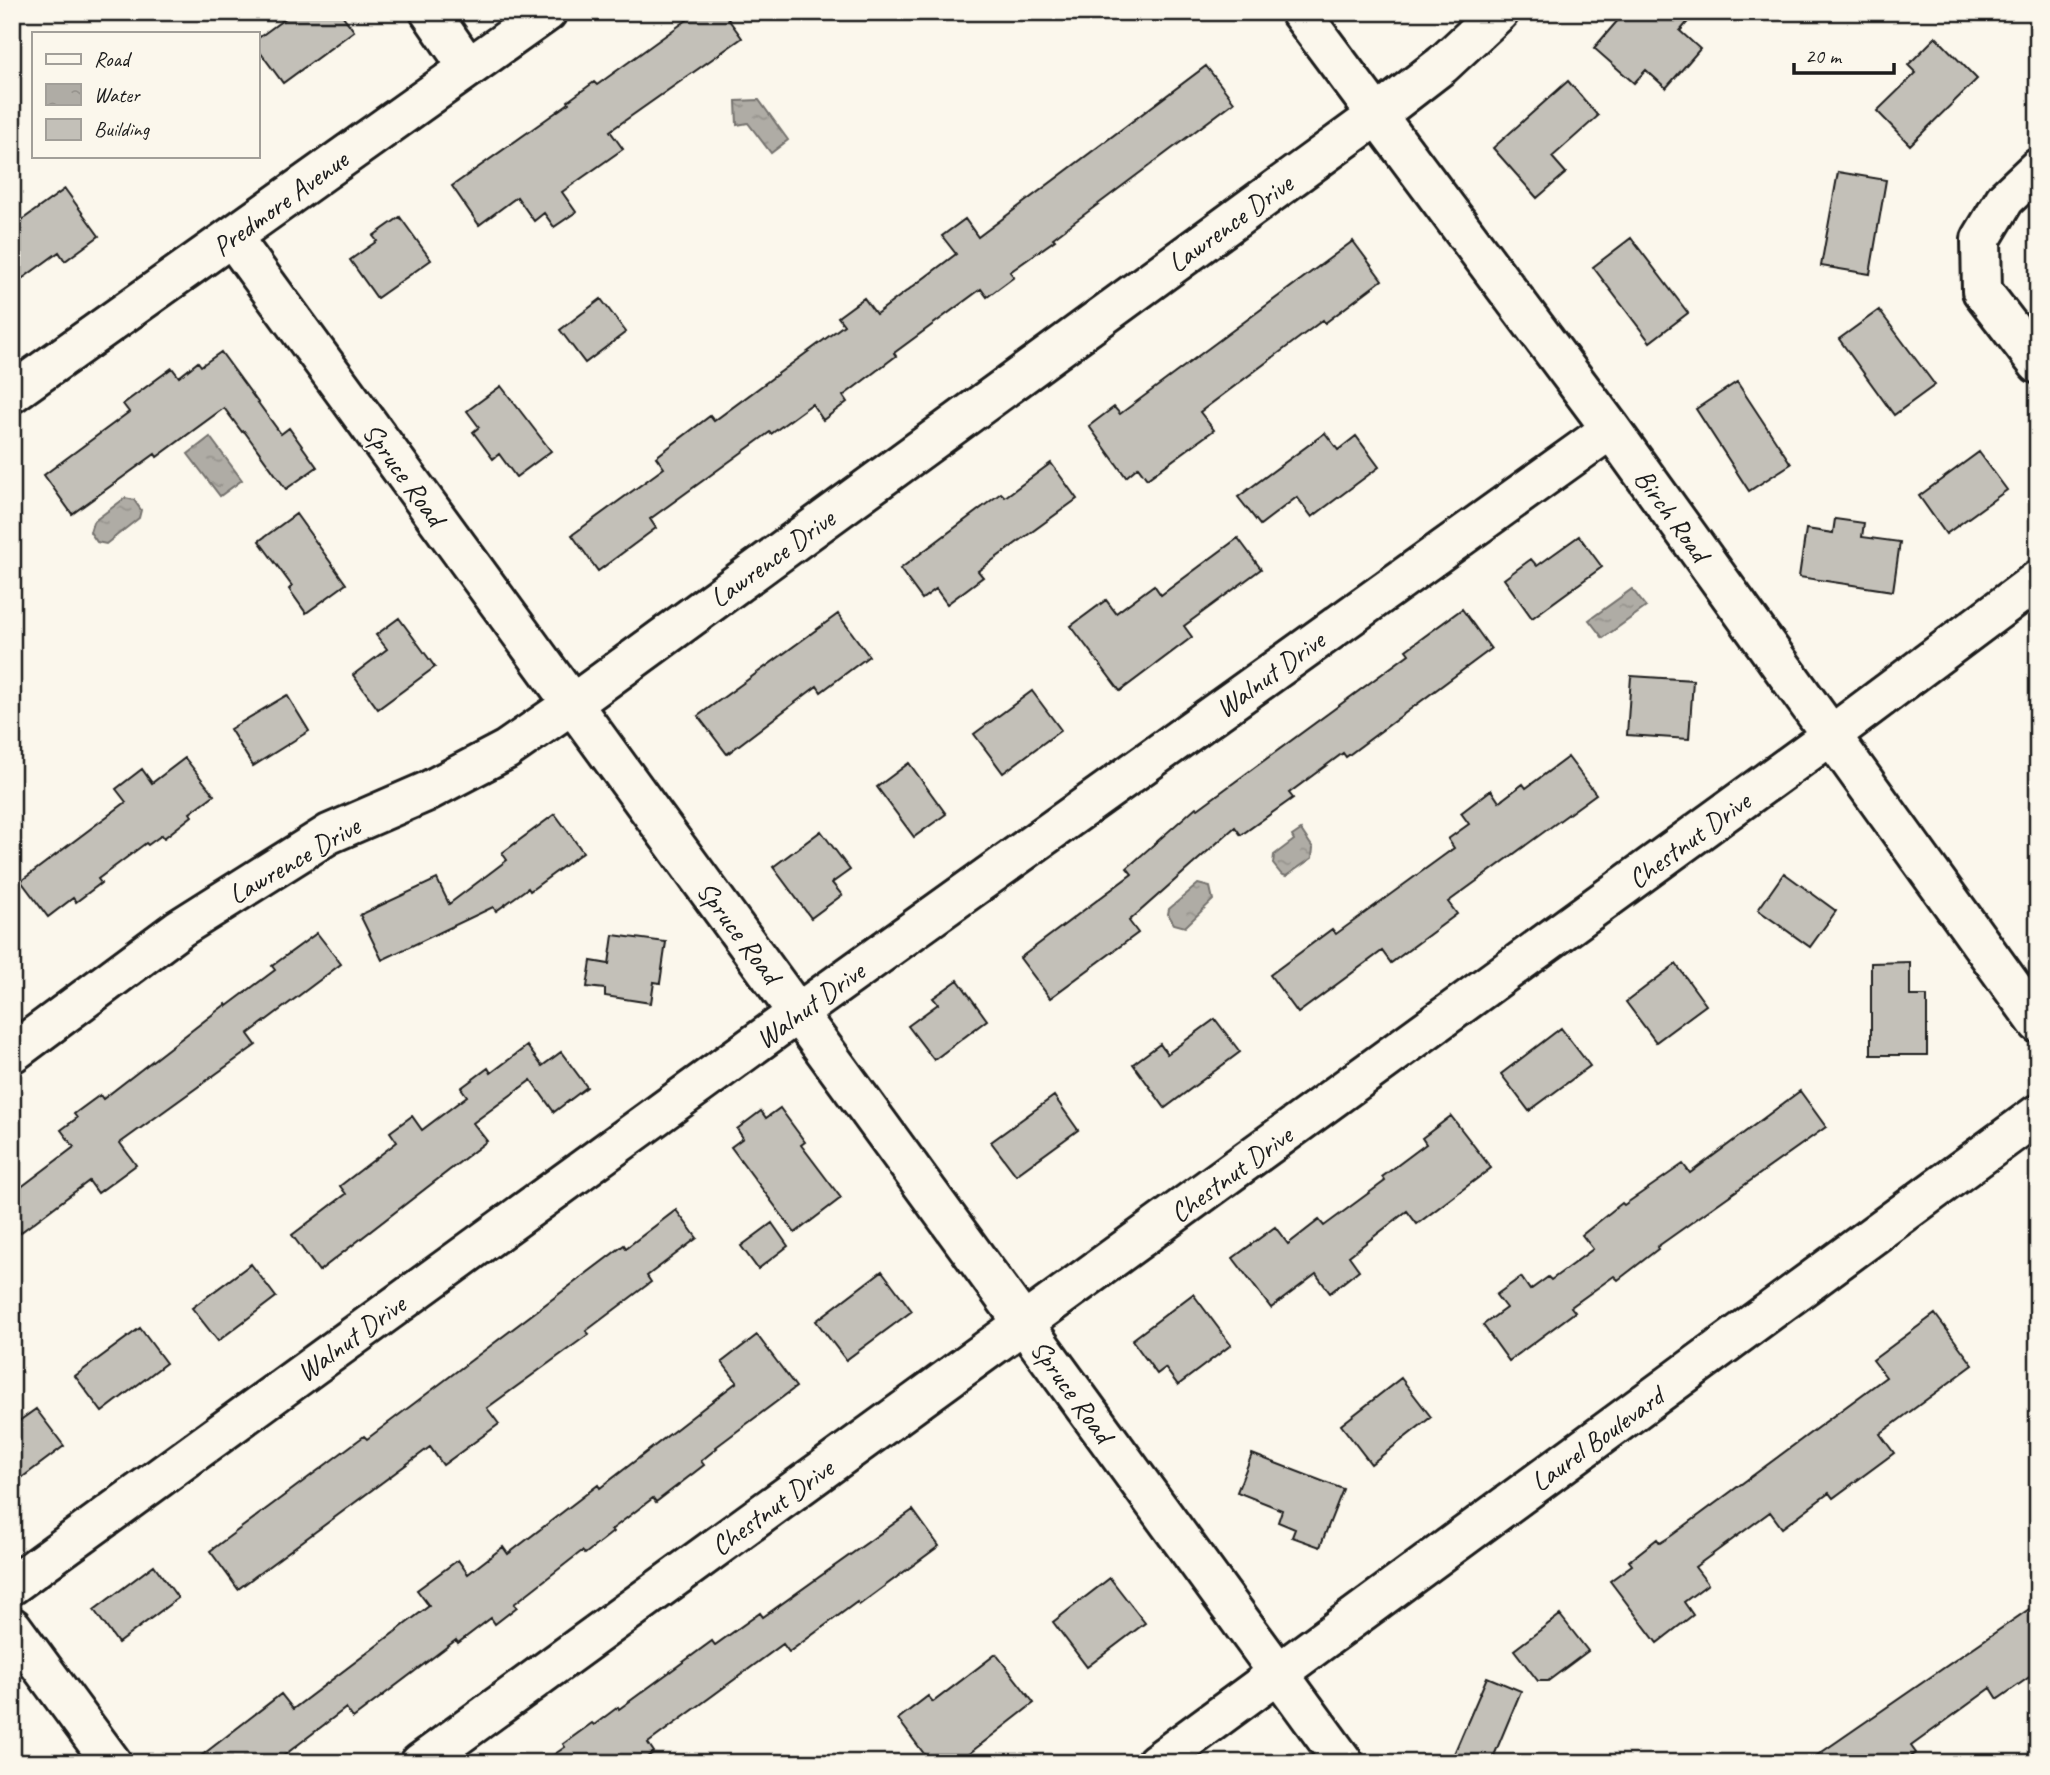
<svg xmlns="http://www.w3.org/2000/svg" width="2050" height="1775" viewBox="0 0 2050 1775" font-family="Caveat,sans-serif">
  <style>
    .water { fill: url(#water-ripples); stroke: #74726e; stroke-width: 2 }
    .building { fill: #c3c0b8; stroke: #1c1c1c; stroke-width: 2 }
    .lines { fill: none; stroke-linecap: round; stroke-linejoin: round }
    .minor-casing { stroke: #1c1c1c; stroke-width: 44 }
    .minor { stroke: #fbf7ec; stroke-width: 38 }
    .labels { text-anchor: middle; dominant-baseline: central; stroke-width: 5; stroke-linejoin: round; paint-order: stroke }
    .street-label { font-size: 28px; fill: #1c1c1c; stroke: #fbf7ec }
  </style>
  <defs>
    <pattern id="water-ripples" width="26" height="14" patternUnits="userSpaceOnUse" patternTransform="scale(1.75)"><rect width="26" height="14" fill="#afaca5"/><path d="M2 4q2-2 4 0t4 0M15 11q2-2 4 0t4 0" fill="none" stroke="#96938d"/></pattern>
  </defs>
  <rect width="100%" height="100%" fill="#fbf7ec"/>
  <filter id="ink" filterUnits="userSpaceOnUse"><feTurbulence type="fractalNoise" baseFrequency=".0143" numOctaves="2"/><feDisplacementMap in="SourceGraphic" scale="14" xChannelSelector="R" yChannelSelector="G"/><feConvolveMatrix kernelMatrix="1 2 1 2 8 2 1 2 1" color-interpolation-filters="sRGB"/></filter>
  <g filter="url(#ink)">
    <path class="water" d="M759,100L788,140L771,153L748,123L737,125L736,101Z
      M210,437L242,480L220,496L188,454Z
      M125,498L134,500L141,510L139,518L106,544L97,542L90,532L93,522Z
      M1632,589L1646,607L1603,638L1589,620Z
      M1301,830L1313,848L1312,858L1286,876L1281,874L1273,864L1274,855L1294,840L1292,836Z
      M1198,884L1210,887L1213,900L1185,927L1174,924L1168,914L1169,909Z"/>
    <path class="building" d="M294,12H340L354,31L283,83L257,48V39Z
      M698,12H723L742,38L610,131L623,149L562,192L576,212L554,227L544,213L534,221L517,197L479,225L452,186L569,103L568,101L594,82L597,85Z
      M1625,12H1696L1680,31L1700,49L1666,88L1646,70L1634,83L1594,48Z
      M1936,37L1977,79L1910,145L1877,111L1916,73L1908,65Z
      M1206,66L1234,102L1053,238L1055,240L1010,272L1014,277L987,297L981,289L894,353L896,356L843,396L847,402L823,420L812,404L771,434L770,432L650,519L656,528L598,571L572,535L664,468L656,457L710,416L714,421L844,325L838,317L864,298L876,314L956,254L942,236L965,219L978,237Z
      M1568,81L1598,116L1552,157L1566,173L1537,198L1493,148Z
      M1838,172L1886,180L1870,274L1821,266Z
      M65,189L99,236L65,261L59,252L12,286V227Z
      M400,217L431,260L377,298L350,260L377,241L373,236Z
      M1631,238L1688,313L1650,342L1593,267Z
      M1353,241L1382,280L1325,323L1323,320L1200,412L1214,430L1147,479L1138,467L1126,477L1089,426L1114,407L1120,414Z
      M601,299L626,332L585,363L560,330Z
      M1879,310L1935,385L1894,415L1839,339Z
      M221,352L281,434L289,428L317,467L286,489L244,431L242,432L224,408L157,457L155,454L72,514L44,475L129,412L123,404L172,368L179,377L198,362L201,366Z
      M1737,382L1791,464L1749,491L1696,409Z
      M501,386L551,451L516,477L499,454L493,459L473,432L479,427L467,411Z
      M1325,433L1338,450L1356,436L1379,467L1312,517L1297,497L1260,525L1238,497Z
      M1979,452L2007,490L1946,534L1919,496Z
      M1051,463L1077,499L978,571L983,577L947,604L936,589L922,599L900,569L1001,493L1005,497Z
      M296,514L346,584L306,613L289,589L292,586L259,541Z
      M1835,519L1864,523L1862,537L1900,542L1893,591L1799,577L1806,529L1833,533Z
      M1579,536L1602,567L1532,618L1504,579L1531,559L1537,566Z
      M1238,538L1261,569L1184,626L1192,637L1120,691L1071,626L1106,600L1116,613L1154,585L1161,595Z
      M1462,609L1491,649L1346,757L1343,753L1289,793L1293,798L1241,835L1235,827L1129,921L1138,933L1050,998L1020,958L1132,874L1127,868L1196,807L1198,809L1409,654L1406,650Z
      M838,614L869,656L821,692L817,686L727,754L698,716Z
      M399,618L435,667L378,709L353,675L387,649L376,635Z
      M1631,676L1693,680L1689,739L1627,735Z
      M1032,691L1061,730L1003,773L974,734Z
      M287,695L309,731L253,766L230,729Z
      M1568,757L1596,794L1448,902L1457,914L1391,963L1382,951L1298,1013L1270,975L1332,929L1336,934L1454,848L1448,839L1469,824L1461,813L1491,790L1499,802L1523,784L1526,788Z
      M185,758L214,795L190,813L192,816L164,838L162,835L148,845L146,843L98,879L101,883L76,902L73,898L48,917L21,881L126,802L116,789L142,769L152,783Z
      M909,763L946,814L914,837L877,787Z
      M555,814L583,852L530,891L528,888L496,911L493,907L382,960L360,915L437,879L449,904L507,860L502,853Z
      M821,831L850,870L832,883L842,895L811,918L773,867Z
      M1784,873L1836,911L1810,947L1758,910Z
      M317,933L341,964L248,1034L256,1045L120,1143L136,1165L98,1193L89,1181L12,1239V1194L74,1147L61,1130L77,1118L74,1114L100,1095L103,1099L226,1004L227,1006L275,970L272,966Z
      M613,935L666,942L660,983L654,982L651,1003L605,996V989L587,987L591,961L609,964Z
      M1910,962V996H1927V1055H1871V963Z
      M1676,964L1706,1005L1656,1042L1626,1002Z
      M958,980L987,1020L934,1060L908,1026L938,1004L933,998Z
      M1215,1019L1240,1052L1165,1108L1133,1064L1160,1044L1167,1054Z
      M1561,1028L1590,1066L1529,1111L1501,1074Z
      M527,1046L542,1066L561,1052L587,1087L554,1112L531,1080L473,1123L487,1141L319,1271L292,1235L346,1194L340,1186L397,1142L390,1132L412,1116L422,1130L467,1096L461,1088L488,1068L491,1073Z
      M1800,1091L1826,1127L1657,1247L1658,1249L1618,1280L1614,1276L1571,1307L1575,1312L1509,1361L1483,1325L1506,1308L1496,1295L1521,1277L1530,1290L1548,1277L1551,1280L1593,1249L1582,1235L1622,1203L1624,1205L1683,1164L1690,1173Z
      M1054,1096L1078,1130L1016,1175L991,1142Z
      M780,1108L805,1142L801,1145L841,1198L795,1233L731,1147L743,1138L737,1129L761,1111L766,1118Z
      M1451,1116L1491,1168L1417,1224L1407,1211L1349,1256L1359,1270L1330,1293L1316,1274L1271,1308L1233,1258L1275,1227L1288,1244L1319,1220L1324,1226L1385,1181L1382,1177L1426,1144L1422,1138Z
      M676,1210L697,1238L647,1276L651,1282L586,1331L589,1334L487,1408L499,1424L443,1465L430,1447L238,1589L210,1551L364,1436L367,1439L624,1245L626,1248Z
      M772,1223L788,1246L758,1269L741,1246Z
      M251,1264L276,1297L218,1341L192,1308Z
      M882,1271L912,1311L846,1360L816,1321Z
      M1193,1294L1231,1345L1178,1385L1165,1368L1157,1374L1132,1340Z
      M1935,1314L1973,1365L1880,1434L1894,1453L1833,1498L1829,1493L1782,1528L1770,1512L1695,1567L1708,1584L1684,1602L1693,1615L1657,1643L1610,1581L1632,1565L1629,1561L1657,1539L1660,1543L1671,1536L1886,1377L1873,1360Z
      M140,1328L166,1363L102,1412L75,1376Z
      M757,1335L796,1387L716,1447L717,1448L701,1461L704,1465L656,1502L653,1498L611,1530L613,1532L585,1554L582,1551L514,1604L517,1607L495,1624L491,1618L458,1643L456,1640L353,1718L346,1708L274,1763H192L281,1694L293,1709L429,1606L417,1590L458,1560L468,1574L503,1547L508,1554L598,1485L600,1488L737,1382L722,1362Z
      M1401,1378L1431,1417L1371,1464L1341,1425Z
      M36,1409L64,1446L12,1485V1426Z
      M1252,1454L1343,1489L1320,1547L1292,1537L1295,1529L1278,1522L1282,1510L1237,1492Z
      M913,1510L939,1546L859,1605L857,1602L789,1652L783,1644L648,1743L654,1752L639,1763H542L565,1747L563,1744L592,1723L594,1725L618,1707L619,1709L712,1641L715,1645L760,1613L763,1617Z
      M154,1565L178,1598L118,1643L94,1610Z
      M1110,1578L1145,1623L1087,1667L1053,1622Z
      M2038,1603V1671L1998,1699L1991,1688L1911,1746L1916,1753L1902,1763H1806Z
      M1560,1615L1588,1651L1548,1681H1538L1514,1650Z
      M996,1654L1034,1703L957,1763H931L898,1719L928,1696L933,1702Z
      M1487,1677L1521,1691L1491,1763H1450Z"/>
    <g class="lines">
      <defs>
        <path id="minor" d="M430,12L468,67
          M1300,12L1611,429L2038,1023
          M2038,168L2005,199L1981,239L1982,291L2038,364
          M232,237L1344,1763
          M12,393L547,12
          M12,1053L180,928L329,834L426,792L506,750L571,705L1376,116L1442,65L1499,12
          M12,1585L799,1012L1611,429
          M12,1627L112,1763
          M420,1763L1830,736L2038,580
          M1156,1763L2038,1114"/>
      </defs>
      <use href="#minor" class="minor-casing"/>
      <use href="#minor" class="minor"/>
    </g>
  </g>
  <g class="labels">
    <g class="street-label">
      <text transform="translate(280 203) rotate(-36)">Predmore Avenue</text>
      <text transform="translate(1230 223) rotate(-36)">Lawrence Drive</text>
      <text transform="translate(404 474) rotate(54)">Spruce Road</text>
      <text transform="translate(1672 515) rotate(54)">Birch Road</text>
      <text transform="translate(772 558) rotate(-36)">Lawrence Drive</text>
      <text transform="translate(1270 674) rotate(-36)">Walnut Drive</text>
      <text transform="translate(1689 840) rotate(-36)">Chestnut Drive</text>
      <text transform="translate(294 860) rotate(-30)">Lawrence Drive</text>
      <text transform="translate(739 932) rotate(53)">Spruce Road</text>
      <text transform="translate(810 1005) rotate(-36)">Walnut Drive</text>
      <text transform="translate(1231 1174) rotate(-36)">Chestnut Drive</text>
      <text transform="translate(351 1338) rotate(-36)">Walnut Drive</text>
      <text transform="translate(1072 1391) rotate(54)">Spruce Road</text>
      <text transform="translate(1597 1439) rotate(-36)">Laurel Boulevard</text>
      <text transform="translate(772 1507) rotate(-36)">Chestnut Drive</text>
    </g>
  </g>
  <rect width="2050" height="1775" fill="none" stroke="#fbf7ec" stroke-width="42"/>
  <rect x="21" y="21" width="2008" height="1733" fill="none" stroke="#1c1c1c" stroke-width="2.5" filter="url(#ink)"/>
  <rect x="32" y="32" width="228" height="126" fill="#fbf7ec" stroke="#a29f99" stroke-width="2"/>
  <rect x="46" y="54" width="35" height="10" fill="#fbf7ec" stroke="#a29f99" stroke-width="2"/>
  <text x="94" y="66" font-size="21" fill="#1c1c1c">Road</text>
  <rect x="46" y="84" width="35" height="21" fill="url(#water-ripples)" stroke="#a29f99" stroke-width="2"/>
  <text x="94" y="102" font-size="21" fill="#1c1c1c">Water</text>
  <rect x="46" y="119" width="35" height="21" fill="#c3c0b8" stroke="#a29f99" stroke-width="2"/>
  <text x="94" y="136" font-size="21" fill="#1c1c1c">Building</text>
  <path d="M1794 63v10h100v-10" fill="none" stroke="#1c1c1c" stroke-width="3.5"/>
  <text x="1805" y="63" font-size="21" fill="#1c1c1c" stroke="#fbf7ec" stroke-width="5" paint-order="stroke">20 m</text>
</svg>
